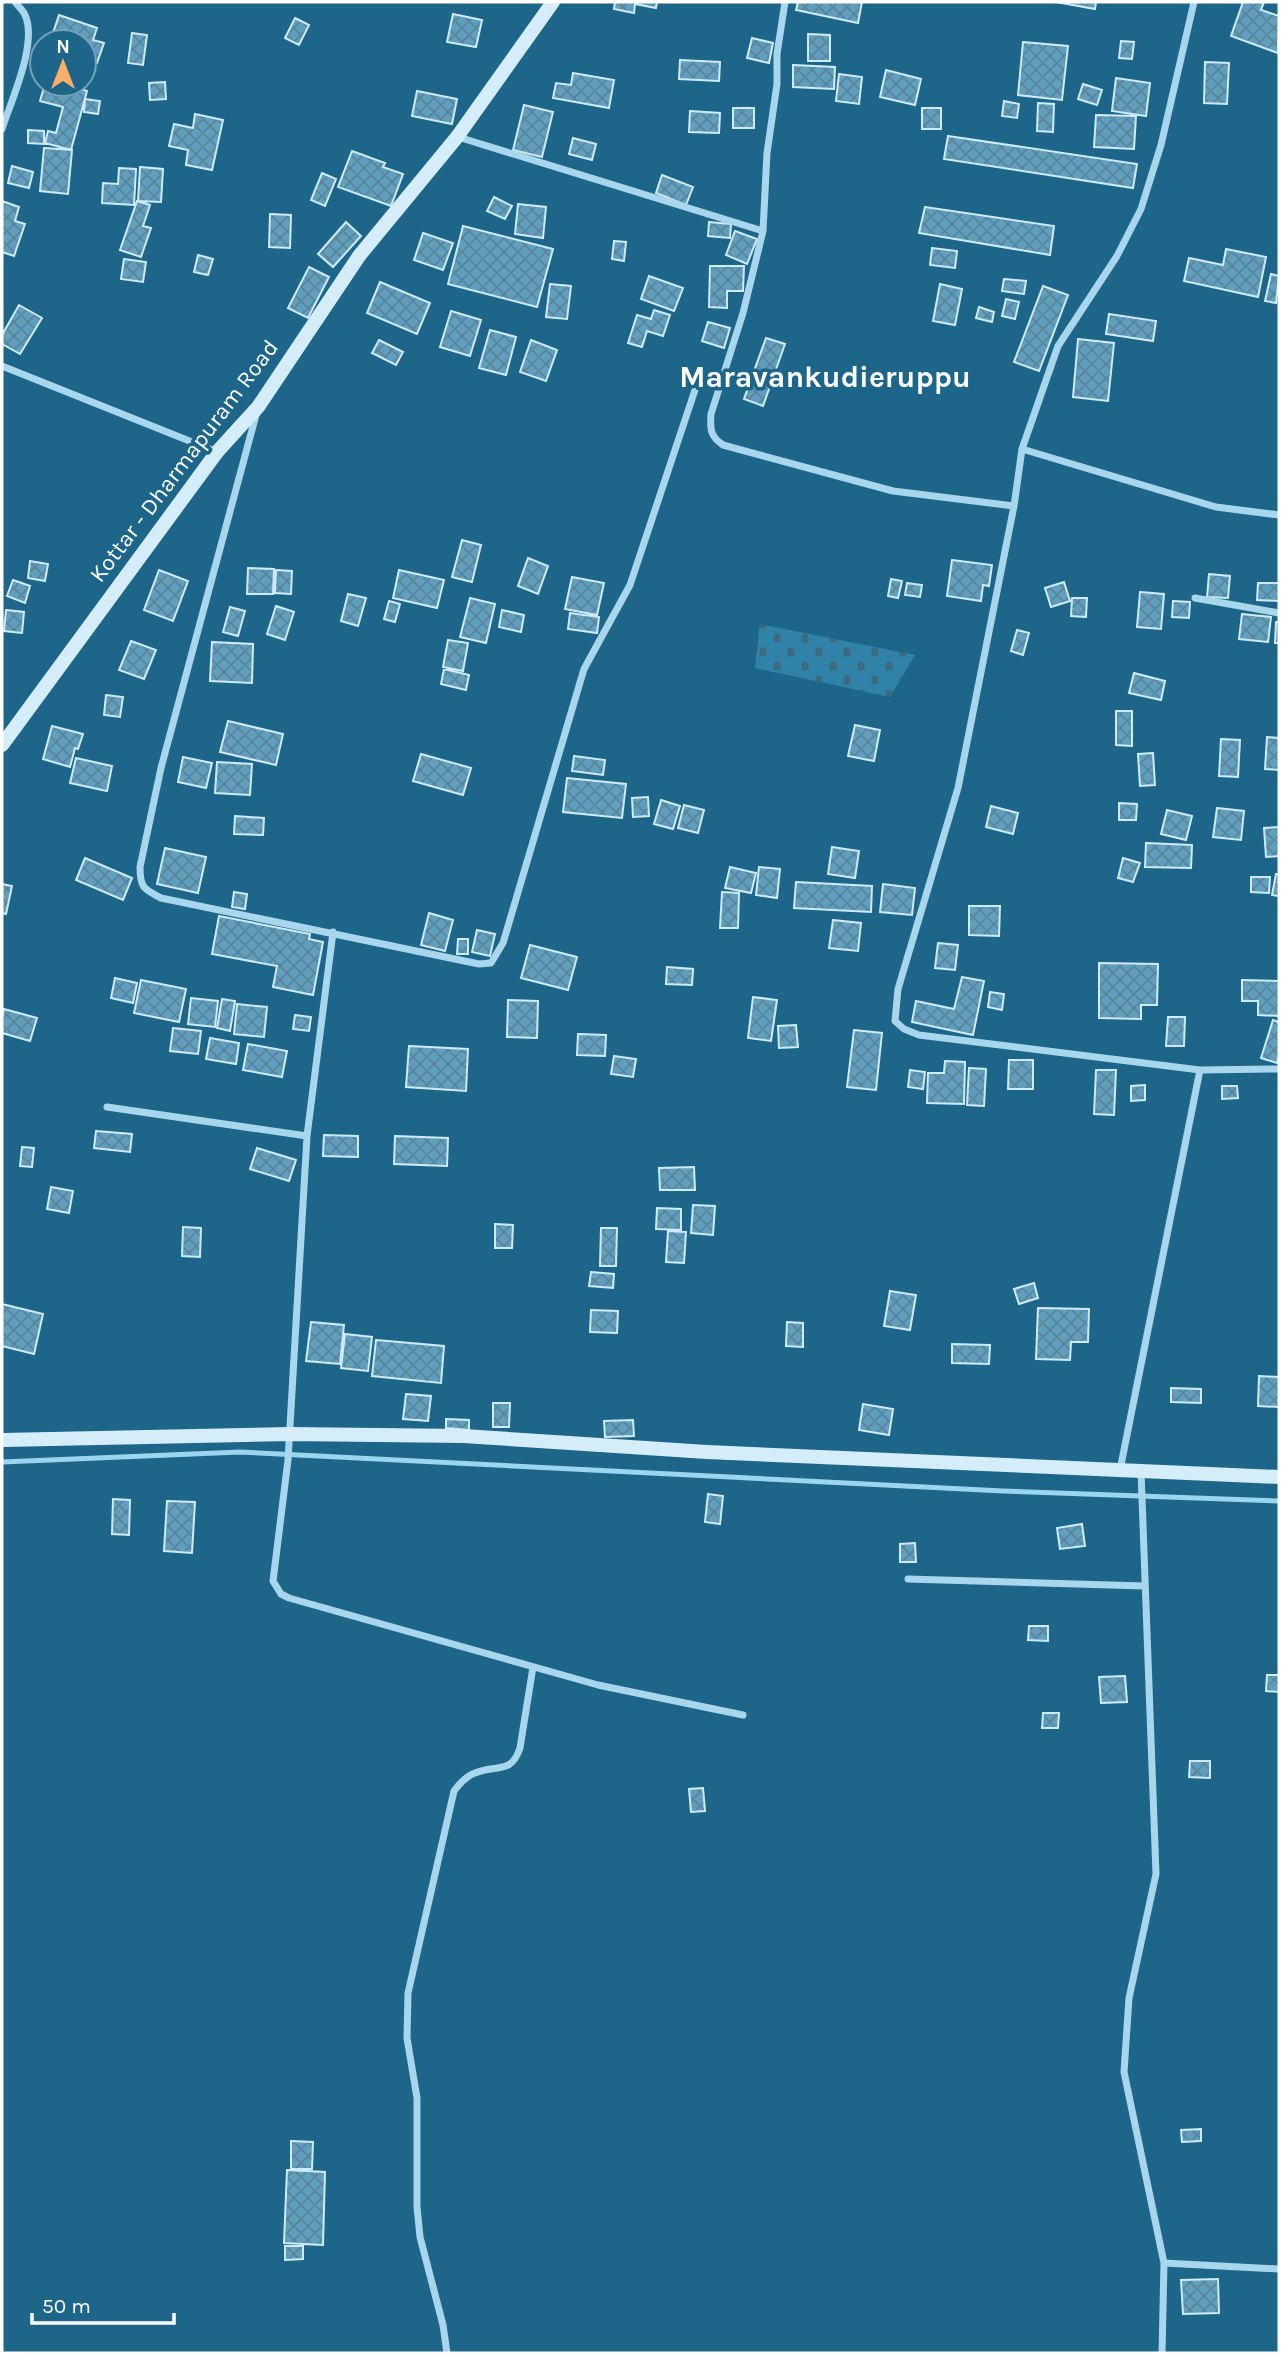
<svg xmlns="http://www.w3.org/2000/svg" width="1281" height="2355" viewBox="0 0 1281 2355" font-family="Karla,sans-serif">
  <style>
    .cemetery { fill: url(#cemetery-stones) }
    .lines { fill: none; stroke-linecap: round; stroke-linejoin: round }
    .stream { stroke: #9cd5ee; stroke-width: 5 }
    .building { fill: url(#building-cross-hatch); stroke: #ceebf9; stroke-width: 2 }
    .street { stroke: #a8d6ec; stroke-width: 7 }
    .secondary { stroke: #d5edf9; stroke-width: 14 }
    .labels { text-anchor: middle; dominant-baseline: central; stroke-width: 7; stroke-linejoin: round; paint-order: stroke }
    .street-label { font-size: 23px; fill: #fff; stroke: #1d668a }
    .district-label { font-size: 30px; font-weight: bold; fill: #fff; stroke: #1d668a }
  </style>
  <defs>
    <pattern id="cemetery-stones" width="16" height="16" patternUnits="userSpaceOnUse" patternTransform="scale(1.75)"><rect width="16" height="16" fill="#3182a8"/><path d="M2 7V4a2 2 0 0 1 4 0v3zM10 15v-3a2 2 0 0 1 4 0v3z" fill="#3d6a7f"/></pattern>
    <pattern id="building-cross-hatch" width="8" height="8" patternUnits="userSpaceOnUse" patternTransform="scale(1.75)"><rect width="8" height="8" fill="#5f9ebd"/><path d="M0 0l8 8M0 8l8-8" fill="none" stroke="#59859b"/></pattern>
  </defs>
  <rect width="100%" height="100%" fill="#1d668a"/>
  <path class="cemetery" d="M760,624L915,655L890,697L755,668Z"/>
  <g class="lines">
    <path class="stream" d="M2,1462L240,1452L1003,1491L1279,1501"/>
  </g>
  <path class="building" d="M615,2H657L656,8L635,4L634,13L614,9Z
    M798,2H862L858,23L796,10Z
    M1056,2H1096L1095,9Z
    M1243,2H1264L1261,10L1279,16L1278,53L1231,36Z
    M453,14L482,20L476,47L447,42Z
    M59,15L97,28L93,40L104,43L97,63L84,58V42H50Z
    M295,18L309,25L299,45L285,38Z
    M132,33L147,35L143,65L128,63Z
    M808,34L830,35V61H808Z
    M752,38L773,43L769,63L747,58Z
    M1121,41L1134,42L1132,59L1119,58Z
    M1023,42L1068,46L1062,100L1018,95Z
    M680,60L720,62L719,81L679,79Z
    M1205,62L1229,63L1227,104L1204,103Z
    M793,65L835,67L834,89L793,87Z
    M886,70L921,79L915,105L880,97Z
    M573,73L614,80L609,108L553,98L556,83L571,85Z
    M839,74L862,77L859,104L836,101Z
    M1116,78L1150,83L1146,116L1112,111Z
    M165,82L166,99L150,100L149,83Z
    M45,84H63L87,91L71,150L45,143L48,131L56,133L63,107L40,101Z
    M1083,84L1102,90L1097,105L1078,99Z
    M417,91L457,99L452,124L412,116Z
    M85,99L100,101L98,114L84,112Z
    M1004,101L1019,104L1017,118L1002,116Z
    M1038,103L1054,104L1053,132L1037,131Z
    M524,105L553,112L542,157L513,150Z
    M733,108H754V128H733Z
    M922,108H941V129H922Z
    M690,111L720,113L719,133L689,132Z
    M195,114L223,120L212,170L186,165L188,150L169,146L174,124L193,128Z
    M1096,115L1136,116L1134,149L1094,147Z
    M28,130L44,131V144L28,143Z
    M948,136L1137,164L1133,188L944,159Z
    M573,138L596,144L592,160L569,154Z
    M44,148L72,150L68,194L40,191Z
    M352,151L385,163L383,167L403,174L391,206L338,187Z
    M12,166L33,172L29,188L8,183Z
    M140,167L163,169L161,202L138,201Z
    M119,168L136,169L134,205L102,203L103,183L118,184Z
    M322,173L336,179L325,206L311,200Z
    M662,175L693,187L686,205L656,193Z
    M494,197L512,206L505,219L487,211Z
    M2,201L19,207L15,221L25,224L14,256L2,252Z
    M137,201L150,205L143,226L151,228L141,257L120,250Z
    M518,204L546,207L543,238L515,234Z
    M925,207L1054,226L1050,255L919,233Z
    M270,214L291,215L290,248L269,247Z
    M346,222L361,236L333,267L318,254Z
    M709,222L731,224L730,238L708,236Z
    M463,226L553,249L537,307L448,284Z
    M735,231L757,239L747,264L726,255Z
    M423,233L453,243L443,270L414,260Z
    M614,241L626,242L624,261L612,259Z
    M932,248L957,251L955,268L930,265Z
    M1226,249L1266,257L1258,297L1184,281L1189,258L1223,265Z
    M198,255L213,259L208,275L194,272Z
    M124,259L146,262L143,282L121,279Z
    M710,266H744L743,291H727V308L709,307Z
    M309,267L329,277L308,318L288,308Z
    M1271,274L1279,276L1276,303L1265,301Z
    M649,276L683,288L674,311L641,299Z
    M1004,279L1026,281L1024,294L1002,291Z
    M380,282L430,303L417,334L367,313Z
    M550,284L571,286L567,319L546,317Z
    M940,284L962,289L955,325L933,321Z
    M1043,286L1068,295L1039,371L1014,362Z
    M1006,299L1019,302L1015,319L1002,316Z
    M19,305L42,318L20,354L2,344V335Z
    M979,307L994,312L992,322L976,318Z
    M654,310L670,315L663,336L647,331L642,347L628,343L637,315L651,319Z
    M451,311L481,320L470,356L440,347Z
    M1109,314L1156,321L1153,341L1106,334Z
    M708,322L730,328L724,348L702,341Z
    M490,330L516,337L506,375L479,368Z
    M766,338L785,344L763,406L744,399Z
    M1078,339L1114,343L1108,401L1073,397Z
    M379,340L403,352L396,365L372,353Z
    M531,340L557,350L546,381L520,372Z
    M462,540L481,545L472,582L452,577Z
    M528,558L548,566L538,594L518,586Z
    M952,560L992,565L989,586L983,585L981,601L947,596Z
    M30,561L48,564L45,581L28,578Z
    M248,568L274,569L273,594H247Z
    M159,570L188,581L173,621L144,610Z
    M276,570L292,571L291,594L275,593Z
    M399,570L444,580L437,608L393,598Z
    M1209,574L1230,576L1228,598L1207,597Z
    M572,577L604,583L597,615L565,609Z
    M891,579L902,581L898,598L888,596Z
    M13,580L30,586L25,603L7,596Z
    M1064,582L1070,601L1051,607L1045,588Z
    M907,583L922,585L920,597L905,595Z
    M1258,583H1279V601L1257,600Z
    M1140,592L1164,594L1161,629L1137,627Z
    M348,594L366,598L358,626L341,621Z
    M470,598L495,604L486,643L460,637Z
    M1072,598H1087L1086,617L1071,616Z
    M389,601L400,604L395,622L384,619Z
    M1173,601L1190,602L1189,618L1172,617Z
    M276,606L294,612L285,640L267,634Z
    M230,607L245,611L238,636L223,632Z
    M6,610L24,612L22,633L4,631Z
    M502,610L524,615L521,632L499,627Z
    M570,613L599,617L597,633L568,629Z
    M1242,614L1271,617L1268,642L1239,639Z
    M1276,622H1279V643H1275Z
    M1017,630L1029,633L1023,655L1011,651Z
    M448,640L468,643L463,671L443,667Z
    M131,641L156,650L144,679L119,670Z
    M212,642L253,644L252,683L210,681Z
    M444,669L469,675L466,690L441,684Z
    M1134,673L1165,681L1161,700L1129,693Z
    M106,695L123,697L120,717L104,715Z
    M1116,711H1132V746L1116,745Z
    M228,721L283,734L276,765L220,752Z
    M855,725L880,730L874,761L848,756Z
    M52,726L83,734L78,749L75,748L70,767L43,759Z
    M1267,737L1279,738V770L1265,769Z
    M1221,739L1240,740L1238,777L1219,776Z
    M1153,753L1155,785L1140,786L1138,754Z
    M421,754L471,768L463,795L413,781Z
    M574,756L605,760L603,775L572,771Z
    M183,757L212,763L206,788L178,782Z
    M76,758L112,766L107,791L70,783Z
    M217,762L252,764L250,795L215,793Z
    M567,778L626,784L622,818L563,812Z
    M648,797L649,816L633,817L632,798Z
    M661,800L680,806L673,829L654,824Z
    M1119,803L1137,804L1136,820H1119Z
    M684,805L704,810L698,833L678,828Z
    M991,806L1018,813L1013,834L986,827Z
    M1217,808L1244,811L1241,840L1213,837Z
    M1167,810L1192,816L1186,840L1161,834Z
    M235,816L264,818L263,835L234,834Z
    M1279,827V856L1266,857L1264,828Z
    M1146,843L1192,845L1191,868L1145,867Z
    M832,847L859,851L855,878L828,874Z
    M165,848L206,857L198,893L157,884Z
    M85,858L132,878L123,900L76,880Z
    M1123,858L1140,863L1133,882L1118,878Z
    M730,867L756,873L751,893L725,888Z
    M759,867L780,869L777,898L756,895Z
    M1276,874H1279V896L1272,895Z
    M1251,877H1270L1269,893L1251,892Z
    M796,882L872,886L871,912L794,908Z
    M2,884L12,886L6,914L2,913Z
    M883,884L915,888L912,915L880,912Z
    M234,892L247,894L245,909L232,907Z
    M722,892L739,893L738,928H720Z
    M969,906H1000L999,936L969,935Z
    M429,913L453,920L445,951L421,945Z
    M219,916L310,934L309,939L323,942L313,995L273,987L277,966L212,954Z
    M833,920L861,923L858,951L829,948Z
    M477,930L495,934L490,956L472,952Z
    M458,939H468V954H457Z
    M938,943L958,945L955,970L935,968Z
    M530,945L577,957L568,990L521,978Z
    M1099,963L1158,964L1157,1005H1141V1019L1099,1018Z
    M667,967L693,969L692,985L666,984Z
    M962,977L984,981L973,1035L912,1022L916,1001L954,1009Z
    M115,978L137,983L133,1003L111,998Z
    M141,980L186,989L179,1022L134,1013Z
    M1242,980L1279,981V1016L1258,1015V1001H1242Z
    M990,992L1004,994L1002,1010L988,1007Z
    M753,997L777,1000L771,1041L748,1038Z
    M191,998L218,1001L215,1027L188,1024Z
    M222,999L235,1001L230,1031L217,1028Z
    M508,1000L538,1001L537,1038L507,1037Z
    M237,1004L267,1007L264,1037L234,1034Z
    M4,1009L37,1018L30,1041L2,1033V1018Z
    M295,1015L311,1017L309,1031L293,1029Z
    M1168,1017H1185L1184,1046H1166Z
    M1273,1020L1279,1022V1055L1277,1063L1261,1058Z
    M796,1025L798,1047L779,1048L778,1026Z
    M173,1028L201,1031L198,1054L170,1051Z
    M854,1030L882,1033L876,1090L847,1087Z
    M578,1034L606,1035L605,1056L577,1055Z
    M210,1038L239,1043L236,1064L206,1059Z
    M248,1044L287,1051L282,1077L243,1070Z
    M409,1046L468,1049L466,1091L406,1087Z
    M614,1056L636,1059L633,1077L611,1074Z
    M1009,1060H1033V1089H1008Z
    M945,1061L965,1062L964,1104L927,1103L928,1073H944Z
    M969,1068L986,1069L984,1106L967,1105Z
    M910,1070L925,1072L923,1089L908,1087Z
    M1096,1070H1116L1114,1115L1094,1114Z
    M1145,1085V1100L1131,1101V1086Z
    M1222,1086H1237L1238,1098L1222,1099Z
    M96,1131L132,1134L130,1152L94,1148Z
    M324,1135L358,1136V1157L323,1156Z
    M395,1136L448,1138L447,1166L394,1164Z
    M22,1147L34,1148L32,1167L20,1166Z
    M257,1148L296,1160L289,1181L250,1169Z
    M694,1167L695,1190H660L659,1168Z
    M51,1187L73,1191L69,1213L47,1209Z
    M693,1205L715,1206L713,1235L691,1233Z
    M657,1208L681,1209V1230L656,1229Z
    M495,1224L513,1225L512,1248H495Z
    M183,1227L201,1228L200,1257L182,1256Z
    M601,1228H617L616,1266H600Z
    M668,1231L686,1232L684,1263L666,1262Z
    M591,1272L614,1274L613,1288L589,1286Z
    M1034,1283L1038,1298L1019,1304L1014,1289Z
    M890,1291L916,1295L910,1330L884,1326Z
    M2,1304L43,1314L34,1354L2,1346Z
    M1038,1308L1089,1309L1088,1342H1071L1070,1360L1036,1359Z
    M591,1310L618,1311L617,1333L590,1332Z
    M311,1322L344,1325L340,1364L306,1361Z
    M787,1322L803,1323V1347L786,1346Z
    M345,1334L372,1337L368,1371L341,1368Z
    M376,1340L444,1346L441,1383L372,1376Z
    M952,1344L990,1345L989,1364L952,1363Z
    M1259,1376L1279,1377V1407L1258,1406Z
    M1171,1388L1201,1389V1403L1171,1402Z
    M406,1394L431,1396L428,1421L403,1419Z
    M493,1403H510L509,1427H493Z
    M863,1404L893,1409L889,1435L859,1430Z
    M446,1419L469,1420V1430L446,1428Z
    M633,1420L634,1436L605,1437L604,1421Z
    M708,1494L723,1496L720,1524L705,1522Z
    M113,1499L130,1500L129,1535L112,1534Z
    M167,1501L195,1502L192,1553L164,1551Z
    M1082,1524L1085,1546L1060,1549L1057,1528Z
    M915,1543L916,1562H900V1544Z
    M1029,1626H1048V1641L1028,1640Z
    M1267,1675H1279V1692L1266,1691Z
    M1125,1676L1127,1702L1101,1703L1099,1677Z
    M1043,1713H1059L1058,1728H1042Z
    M1190,1761H1210V1778L1189,1777Z
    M703,1788L705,1811L691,1812L689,1789Z
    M1201,2129V2141L1182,2142L1181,2130Z
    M291,2141L313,2142L312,2169H291Z
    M287,2170L325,2172L323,2245L284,2243Z
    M285,2246H303V2259L285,2260Z
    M1218,2279L1219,2313L1183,2314L1181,2280Z"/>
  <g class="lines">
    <path class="street" d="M785,2L777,54V84L767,153L763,231L743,313L711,414C710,429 710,436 723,445L893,491L1014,506
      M2,129C11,101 38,43 25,15C23,10 18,6 15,2
      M458,137L763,231
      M2,366L217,452
      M256,415L161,768L140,867C140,887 143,889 161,898L479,964L491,963L503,943L584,669L630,585L699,378
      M1022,449L1216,507L1279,515
      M1195,598L1279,613
      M333,932L307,1136L288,1460L273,1581L281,1594L289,1598L598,1685L743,1715
      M1200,1070L1279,1069
      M107,1107L307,1136
      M1120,1470L1200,1070L919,1035L904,1029L895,1021L898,989L958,788L1014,506L1022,449L1058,346L1117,256L1141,209L1161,145L1194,2
      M1141,1471L1156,1874L1129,1998L1124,2072L1164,2263L1162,2353
      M908,1579L1145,1586
      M1164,2263L1279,2269
      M447,2353L443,2325L420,2237L417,2207V2098L407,2038L408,1993L454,1791C460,1783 466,1776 475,1773C497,1764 511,1775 520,1748L533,1667"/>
    <path class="secondary" d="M2,745L217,452L258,407L359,256L457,137L553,2
      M2,1440L289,1434L464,1436L707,1452L1279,1477"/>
  </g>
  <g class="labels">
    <g class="street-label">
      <text transform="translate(184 461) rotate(-53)">Kottar - Dharmapuram Road</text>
    </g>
    <g class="district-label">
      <text x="825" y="377">Maravankudieruppu</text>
    </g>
  </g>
  <rect width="1281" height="2355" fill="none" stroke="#ffffff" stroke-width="7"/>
  <g transform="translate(63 63)"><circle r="33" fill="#1d668a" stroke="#77a3b9" stroke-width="2"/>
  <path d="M0-5L12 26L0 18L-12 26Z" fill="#fbae67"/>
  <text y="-10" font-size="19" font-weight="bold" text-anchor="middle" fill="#ffffff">N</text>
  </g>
  <path d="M32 2313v10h142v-10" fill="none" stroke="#ffffff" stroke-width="3.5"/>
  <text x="42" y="2313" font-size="21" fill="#ffffff" stroke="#1d668a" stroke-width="5" paint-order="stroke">50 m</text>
</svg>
